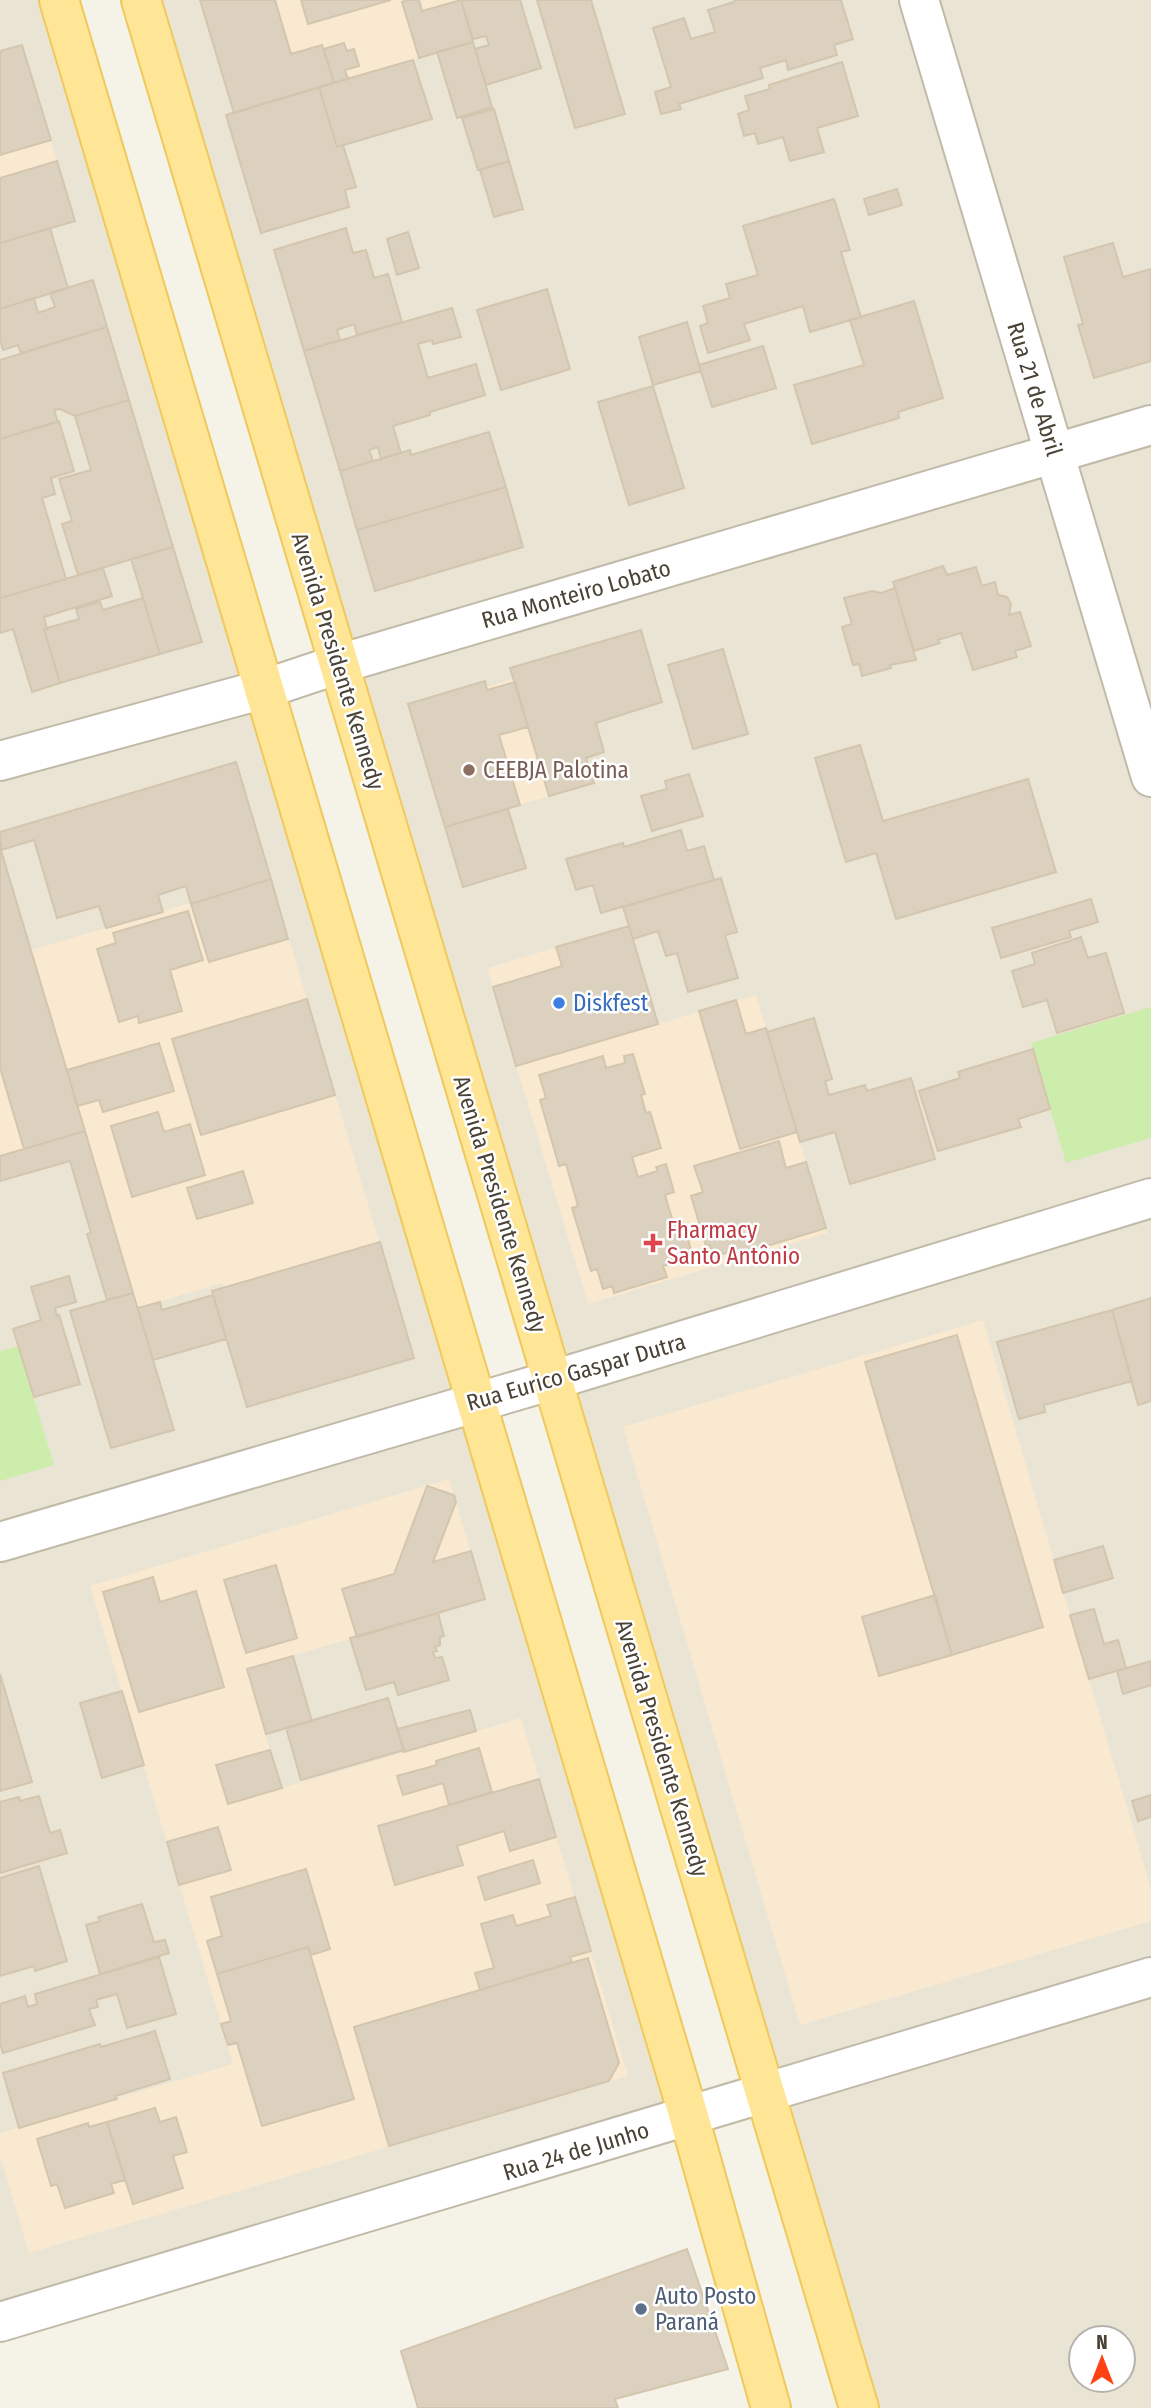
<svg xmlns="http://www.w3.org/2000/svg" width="1151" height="2408" viewBox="0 0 1151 2408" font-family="'Fira Sans Condensed',sans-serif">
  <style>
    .residential { fill: #eae4d5; fill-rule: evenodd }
    .commercial { fill: #f9e9d1 }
    .green { fill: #cdedac }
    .building { fill: #dbd1be; stroke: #d4c6ae; stroke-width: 2 }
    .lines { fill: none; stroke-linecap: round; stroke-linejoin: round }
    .minor-casing { stroke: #c2baa9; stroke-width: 42 }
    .major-casing { stroke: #efc95b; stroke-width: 42 }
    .minor { stroke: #fff; stroke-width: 38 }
    .major { stroke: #ffe596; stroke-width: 38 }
    .education-dot { fill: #8d6e63; stroke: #fff; stroke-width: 2.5 }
    .shop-dot { fill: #3f7fe0; stroke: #fff; stroke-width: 2.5 }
    .health-dot { fill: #e0444e; stroke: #fff; stroke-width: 2.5 }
    .service-dot { fill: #5c6f8a; stroke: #fff; stroke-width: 2.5 }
    .labels { text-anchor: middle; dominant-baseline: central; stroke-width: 5; stroke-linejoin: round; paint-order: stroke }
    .street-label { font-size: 23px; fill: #494235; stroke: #fff }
    .education-label { font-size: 23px; fill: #785e54; stroke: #fff; text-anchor: start }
    .shop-label { font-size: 23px; fill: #366cbe; stroke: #fff; text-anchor: start }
    .health-label { font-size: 23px; fill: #be3a42; stroke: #fff; text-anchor: start }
    .service-label { font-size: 23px; fill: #4e5e75; stroke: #fff; text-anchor: start }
  </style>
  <rect width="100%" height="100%" fill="#f5f2e7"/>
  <path class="residential" d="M0,0H59L689,2117L0,2322Z
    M141,0H1151V2408H859ZM1081,2338H1123V2380H1081Z"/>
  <path class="commercial" d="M200,0H461L473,42L234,113Z
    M22,45L57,161L0,178V51Z
    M513,679L549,796L445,827L410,710Z
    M0,847L31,950L271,879L414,1358L247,1407L213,1295L212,1291L224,1288L222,1283L138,1308L85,1131L0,1156Z
    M629,926L658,1024L756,995L827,1233L588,1304L487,968Z
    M983,1320L1151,1889V1921L800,2025L623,1427Z
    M449,1479L485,1599L247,1669L270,1750L282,1788L521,1718L628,2076L29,2253L0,2156V2133L233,2064L90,1586Z"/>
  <path class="green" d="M1151,1007V1138L1066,1163L1031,1043Z
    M18,1346L54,1465L0,1481V1351Z"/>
  <path class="building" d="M200,0H275L291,54L322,45L334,83L234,113Z
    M301,0H391L308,24Z
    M407,0H419L422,11L461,0L473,42L419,58L402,2Z
    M461,0H520L541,68L486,85L475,49L489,45L486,36L473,39Z
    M537,0H591L625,114L575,128Z
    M734,0H841L853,39L834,45L837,55L788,70L786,60L760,68L763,78L679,104L681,109L661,114L655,92L671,87L653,28L684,18L691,39L715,32L708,10L734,2Z
    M473,42L492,107L457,118L437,52Z
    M344,43L347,51L354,49L359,66L345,70L348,79L334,83L324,49Z
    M22,45L51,140L0,155V51Z
    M413,60L432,119L337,147L319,87Z
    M842,62L858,116L817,128L824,152L790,161L783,137L758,144L755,133L744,136L738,114L749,110L745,96L770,89L769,85Z
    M319,87L337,147L343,145L356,187L345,190L349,207L261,233L226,115Z
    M494,109L509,161L478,170L462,118Z
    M57,161L75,221L0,243V178Z
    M509,161L523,209L494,217L480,170Z
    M897,189L902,205L869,215L864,199Z
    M834,199L850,250L841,252L861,317L810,332L803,306L744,324L750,340L708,353L700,326L708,323L703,306L730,298L726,284L758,275L743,226Z
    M50,228L68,288L0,309V243Z
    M346,228L353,253L366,250L374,278L388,274L402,322L357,335L354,324L337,330L340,340L304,351L274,250Z
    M408,232L419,268L397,275L387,239Z
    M1113,243L1123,277L1151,269V361L1094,378L1078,325L1083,324L1064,257Z
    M93,280L107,327L21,353L18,345L3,350L0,339V309L34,298L38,313L55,307L50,293Z
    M547,289L570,369L501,390L477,310Z
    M914,301L943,398L898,412L899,418L812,444L794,385L864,365L850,320Z
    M452,308L461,337L433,344L432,340L418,344L428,378L476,364L485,395L430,412V415L393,426L401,453L381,459L378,447L369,450L373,461L340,471L304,351Z
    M687,322L701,371L653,385L639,337Z
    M107,327L129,400L75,416L60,409L54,410L58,422L0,439V360Z
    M763,346L776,388L712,407L699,365Z
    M653,386L684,488L629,505L598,402Z
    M129,400L173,547L78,575L62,524L72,521L59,479L91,470L75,416Z
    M59,421L74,471L51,478L55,494L42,498L66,579L0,598V439Z
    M489,432L506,487L357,530L340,471L410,450L411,455Z
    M506,487L523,547L375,591L357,530Z
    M173,547L202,642L160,654L131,559Z
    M943,566L947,575L976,567L982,586L995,582L998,595L1007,597L1011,604L1009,615L1020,612L1031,646L1015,651L1017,657L973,670L961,633L938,640L940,643L914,651L893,582Z
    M103,568L112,596L44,617L47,629H44L60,683L32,692L13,629L0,633V598Z
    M895,588L916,660L895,664L890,665L891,668L862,676L859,664L853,665L842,627L852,624L844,598L872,591L881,593Z
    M143,598L160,654L60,683L44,629L79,619L76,609L100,602L103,610Z
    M641,630L662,702L596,723L604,752L586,758L594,783L549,796L510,668Z
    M723,649L748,734L693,749L668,665Z
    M485,681L487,690L515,682L528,727L499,735L520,805L445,827L408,704Z
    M860,745L883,821L1028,779L1056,872L896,919L876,853L846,862L815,758Z
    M236,762L271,879L191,904L186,886L158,895L163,912L106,928L99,906L57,918L34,840L1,850L0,832Z
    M689,774L703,816L652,831L641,796L667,789L665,781Z
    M508,809L526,868L463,887L445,827Z
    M681,830L687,851L704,846L714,880L601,913L593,885L576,890L566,859L623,843L624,847Z
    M0,847L85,1131L24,1149L0,1068Z
    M721,878L737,932L725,935L738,978L688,992L677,953L666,956L658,931L633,939L623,907Z
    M271,879L288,939L209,962L191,904Z
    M1091,899L1098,922L1069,931L1071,937L1001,958L992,928Z
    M188,911L203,960L170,970L182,1011L139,1023L138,1016L119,1022L97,949L116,943L113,933Z
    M629,926L658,1024L516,1066L493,987L562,966L556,947Z
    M1081,937L1088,958L1106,953L1124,1013L1057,1033L1047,1000L1023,1007L1012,971L1035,964L1032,953Z
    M307,999L335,1095L201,1135L172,1039Z
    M736,1000L746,1034L766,1028L797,1132L740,1149L699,1011Z
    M814,1018L832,1079L825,1081L829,1095L865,1085L867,1091L911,1078L935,1159L850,1184L835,1132L800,1142L767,1032Z
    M159,1043L174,1091L103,1112L99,1100L77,1106L67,1070Z
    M1033,1049L1050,1109L1018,1119L1021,1127L938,1151L919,1091L960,1078L958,1072Z
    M633,1054L645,1094L641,1095L646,1113L650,1112L661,1148L632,1157L638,1177L658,1171L656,1167L666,1164L674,1192L665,1195L674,1225L683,1222L693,1257L663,1266L667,1277L614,1293L612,1286L603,1289L597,1269L591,1271L572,1208L578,1206L566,1164L559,1166L540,1100L546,1098L539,1075L603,1056L606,1068L625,1063L624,1056Z
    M158,1112L164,1132L190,1124L205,1175L132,1197L111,1126Z
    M85,1131L133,1293L107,1300L87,1234L91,1233L70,1161L0,1181V1156Z
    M779,1141L786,1168L806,1162L826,1228L734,1256L732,1251L713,1257L710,1245L706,1246L691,1196L703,1192L694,1166Z
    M243,1171L253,1203L197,1219L187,1188Z
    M380,1242L414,1358L247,1407L212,1291Z
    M69,1276L76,1302L55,1308L57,1316L59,1315L80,1384L34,1397L13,1329L41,1320L31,1287Z
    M133,1293L174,1430L111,1448L70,1311Z
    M213,1295L226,1339L153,1360L138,1308L160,1302L162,1310Z
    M1151,1298V1401L1138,1405L1112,1310Z
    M1112,1310L1132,1381L1044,1405L1045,1412L1019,1419L997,1342Z
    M957,1335L1043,1627L952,1655L865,1362Z
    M427,1486L454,1495L456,1502L433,1562L471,1551L485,1599L357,1637L342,1589L394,1574Z
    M1103,1546L1113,1578L1063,1593L1054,1560Z
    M276,1565L297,1638L246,1653L224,1580Z
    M153,1577L160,1602L196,1591L224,1687L139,1712L103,1592Z
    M935,1595L952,1655L879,1676L862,1617Z
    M1094,1609L1104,1644L1118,1640L1126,1668L1089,1679L1070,1615Z
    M438,1613L444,1636L440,1637V1645L435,1647L437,1651L433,1652L435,1658L442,1657L449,1680L398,1695L394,1682L366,1690L350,1638Z
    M293,1656L312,1721L266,1734L247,1669Z
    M1151,1661V1685L1123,1694L1117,1671Z
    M0,1674L32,1782L0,1791Z
    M122,1691L144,1765L102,1778L80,1703Z
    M388,1698L404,1750L301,1780L286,1728Z
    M470,1710L476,1731L404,1752L397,1729Z
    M479,1748L492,1792L449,1805L443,1783L403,1795L397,1776L437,1765L436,1761Z
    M270,1750L282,1788L228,1804L216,1765Z
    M539,1779L556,1837L510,1851L504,1831L457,1846L463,1865L395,1885L378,1826Z
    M1151,1795V1817L1138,1821L1132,1801Z
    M39,1796L50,1833L60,1830L67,1853L0,1873V1802L19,1797L20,1801Z
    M218,1827L231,1870L179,1885L167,1842Z
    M533,1860L540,1883L485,1900L478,1877Z
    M39,1866L67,1961L35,1971L34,1966L0,1976V1878Z
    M306,1869L330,1949L311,1955L308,1947L217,1974L207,1941L222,1936L211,1897Z
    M575,1897L591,1951L570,1957L572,1962L480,1990L475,1973L494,1968L481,1924L513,1915L516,1926L551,1916L547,1905Z
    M142,1904L154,1942L165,1940L169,1953L100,1974L86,1925L100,1921L98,1917Z
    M308,1947L354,2099L262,2126L237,2043L228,2045L221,2024L231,2021L217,1974Z
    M159,1957L176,2014L127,2028L117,1994L96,2000L98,2007L89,2009L95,2025L3,2053L0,2044V2004L25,1996L28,2007L37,2004L35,1994Z
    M588,1958L619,2063L609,2081L389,2146L354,2027Z
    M155,2031L170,2079L115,2096L117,2099L19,2128L3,2073L100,2044L101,2047Z
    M155,2108L160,2122L176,2117L187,2152L173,2156L183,2188L133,2204L107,2122Z
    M107,2122L125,2180L111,2184L114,2193L65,2208L57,2184L51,2186L37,2139L88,2123L89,2127Z
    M687,2249L728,2369L615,2399L618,2408H418L401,2351Z"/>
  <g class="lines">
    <defs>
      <path id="minor" d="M919,0L1151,777
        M0,761L264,689L339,664L1151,425
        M0,1542L553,1380L1151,1198
        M0,2322L1151,1977"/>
      <path id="major" d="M59,0L689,2117L771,2408
        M141,0L859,2408"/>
    </defs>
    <use href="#minor" class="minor-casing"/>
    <use href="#major" class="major-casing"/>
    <use href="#minor" class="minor"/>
    <use href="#major" class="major"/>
  </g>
  <circle class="education-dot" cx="469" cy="770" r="7"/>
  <circle class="shop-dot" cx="559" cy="1003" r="7"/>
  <path class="health-dot" d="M649.5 1232.5h7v7h7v7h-7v7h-7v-7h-7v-7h7z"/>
  <circle class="service-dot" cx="641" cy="2309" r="7"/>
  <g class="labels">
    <g class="street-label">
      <text transform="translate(1035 389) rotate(73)">Rua 21 de Abril</text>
      <text transform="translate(576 594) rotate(-16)">Rua Monteiro Lobato</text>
      <text transform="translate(338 661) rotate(73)">Avenida Presidente Kennedy</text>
      <text transform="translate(500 1204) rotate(73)">Avenida Presidente Kennedy</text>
      <text transform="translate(576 1372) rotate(-16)">Rua Eurico Gaspar Dutra</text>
      <text transform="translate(662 1748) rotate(73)">Avenida Presidente Kennedy</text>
      <text transform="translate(576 2151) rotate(-17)">Rua 24 de Junho</text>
    </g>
    <g class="education-label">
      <text x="483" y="770">CEEBJA Palotina</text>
    </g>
    <g class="shop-label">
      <text x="573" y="1003">Diskfest</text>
    </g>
    <g class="health-label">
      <text x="667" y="1230">Fharmacy<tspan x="667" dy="26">Santo Antônio</tspan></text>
    </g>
    <g class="service-label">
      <text x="655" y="2296">Auto Posto<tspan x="655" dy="26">Paraná</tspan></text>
    </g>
  </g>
  <g transform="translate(1102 2359)"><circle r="33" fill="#ffffff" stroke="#b6b3ae" stroke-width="2"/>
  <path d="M0-5L12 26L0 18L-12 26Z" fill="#ff4114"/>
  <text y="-10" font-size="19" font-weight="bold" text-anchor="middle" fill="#494235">N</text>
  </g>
</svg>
